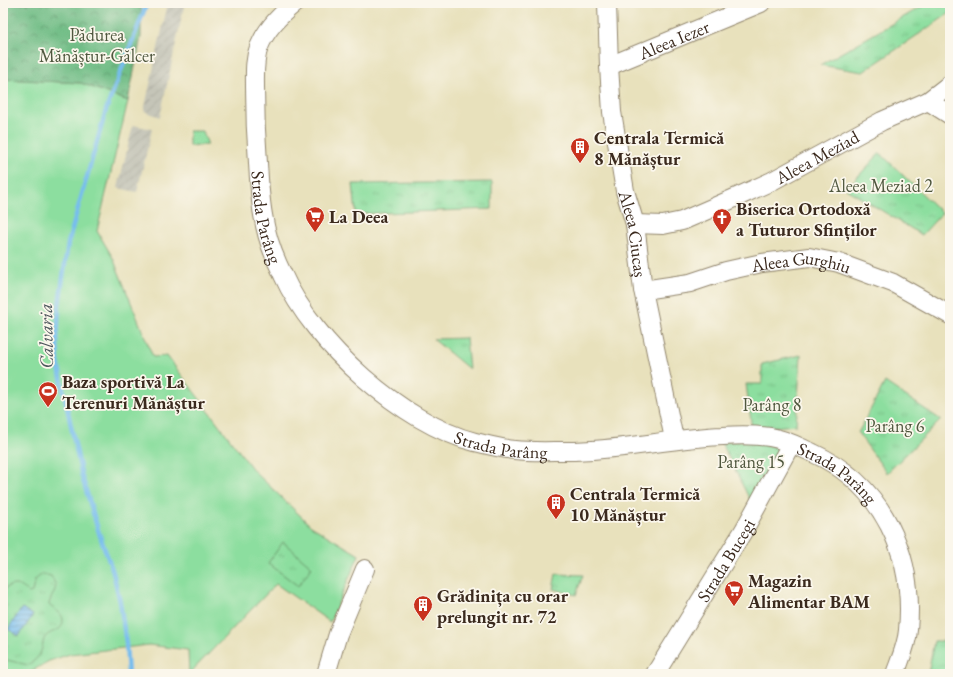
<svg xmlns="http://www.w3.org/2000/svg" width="953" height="677" viewBox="0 0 953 677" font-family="'EB Garamond',serif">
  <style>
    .industrial { fill: url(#industrial-furrows) }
    .grass { fill: #8cde9f; stroke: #64845e }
    .forest { fill: url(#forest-crowns); stroke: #567452 }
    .park { fill: url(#park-tufts); stroke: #64845e }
    .water { fill: url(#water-rules); stroke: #597486 }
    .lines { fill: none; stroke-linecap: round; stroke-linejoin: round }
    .stream { stroke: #77bdee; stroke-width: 4.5 }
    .minor-casing { stroke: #92866d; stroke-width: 20 }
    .minor { stroke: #fff; stroke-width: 18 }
    .labels { text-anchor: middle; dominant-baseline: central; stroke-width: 3.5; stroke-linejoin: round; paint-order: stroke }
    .park-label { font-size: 18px; fill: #4f573e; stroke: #fbf7ec }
    .street-label { font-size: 18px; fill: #3b2a1e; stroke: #fbf7ec }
    .poi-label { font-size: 18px; font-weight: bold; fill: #3b2a1e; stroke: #fbf7ec; text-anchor: start }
    .water-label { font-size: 19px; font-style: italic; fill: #4d565c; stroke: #fbf7ec }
  </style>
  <defs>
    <pattern id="industrial-furrows" width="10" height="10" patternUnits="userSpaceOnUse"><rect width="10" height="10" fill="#c5c5b8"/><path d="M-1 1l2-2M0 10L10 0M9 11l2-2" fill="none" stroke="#aaa99e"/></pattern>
    <pattern id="forest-crowns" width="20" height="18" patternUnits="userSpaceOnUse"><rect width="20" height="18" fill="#71bd86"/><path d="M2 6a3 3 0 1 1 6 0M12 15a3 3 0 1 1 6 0" fill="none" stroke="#5e9a6d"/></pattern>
    <pattern id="park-tufts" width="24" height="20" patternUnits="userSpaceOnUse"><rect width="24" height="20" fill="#8cde9f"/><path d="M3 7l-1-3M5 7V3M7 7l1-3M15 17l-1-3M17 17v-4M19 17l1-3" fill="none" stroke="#7abf88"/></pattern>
    <pattern id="water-rules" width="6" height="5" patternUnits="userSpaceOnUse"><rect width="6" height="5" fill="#77bdee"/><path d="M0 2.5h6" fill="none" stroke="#639ac0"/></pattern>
  </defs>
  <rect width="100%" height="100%" fill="#fbf7ec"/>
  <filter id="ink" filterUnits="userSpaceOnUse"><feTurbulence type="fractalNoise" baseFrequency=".025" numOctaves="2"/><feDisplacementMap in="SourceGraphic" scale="8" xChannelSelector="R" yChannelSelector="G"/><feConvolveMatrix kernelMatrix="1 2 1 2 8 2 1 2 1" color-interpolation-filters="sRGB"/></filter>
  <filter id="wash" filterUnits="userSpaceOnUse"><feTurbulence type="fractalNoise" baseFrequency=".012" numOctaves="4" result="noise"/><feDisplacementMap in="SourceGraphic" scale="16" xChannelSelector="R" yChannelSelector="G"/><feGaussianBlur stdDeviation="0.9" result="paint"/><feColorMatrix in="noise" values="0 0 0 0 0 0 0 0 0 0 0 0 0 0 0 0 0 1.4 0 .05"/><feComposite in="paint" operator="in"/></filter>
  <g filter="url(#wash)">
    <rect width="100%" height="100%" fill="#e8e1bc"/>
    <path class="industrial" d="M168,3L184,6L160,117L144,111Z
      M133,125L152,129L137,192L118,188Z"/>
    <path class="grass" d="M3,79L81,83L128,101L97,231L113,258L153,357L167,356L254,471L311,526L359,555L330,622L276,584L189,674L188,650L149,645L70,654L49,661L27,674H3Z"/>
    <path class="forest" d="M3,3H141V37L128,101L81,83L3,79Z"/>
    <path class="park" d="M928,3H950V13L863,72L820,65Z
      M189,131H203L208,145L189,146Z
      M880,153L942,213L922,235L846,189Z
      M492,182V209L356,214L353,184Z
      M466,338L469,369L433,339Z
      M801,355L796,425L752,429L746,384H762V364Z
      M885,382L941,420L887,473L858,433Z
      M748,441L780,448L750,500L721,442Z
      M283,542L312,567L298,586L268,563Z
      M42,574L51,576L56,585C55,593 49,600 49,605C54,610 63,612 63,621C63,632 51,630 45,637C43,640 43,644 42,648C40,656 35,661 28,665L7,660L3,657V590C14,582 20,584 29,593L32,592L35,580Z
      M556,574L583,575L576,595L553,589Z
      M934,641H950V674H928Z"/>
    <path class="water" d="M22,608L33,615L19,636L8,629Z"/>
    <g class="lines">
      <path class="stream" d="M128,674L126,643L120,602L113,572L100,536L82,477L62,384L58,361L57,339L59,305L68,243L106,110L147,3"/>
    </g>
  </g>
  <g filter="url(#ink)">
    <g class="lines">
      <defs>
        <g id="minor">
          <path id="s1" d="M295,3C280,15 266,29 259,47C254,60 255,74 255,87C255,113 256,138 258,163C259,180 260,198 263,215C266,235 274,257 283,275C313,343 403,424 475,442C488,445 502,449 515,450C532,452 550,451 567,451C620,451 671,438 723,436C738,435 755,435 770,437C785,439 799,447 813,453C883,485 915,556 908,630C907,645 900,660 895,674"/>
          <path id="s2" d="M607,3L609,66L612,112L625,191L635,224L643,290L674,439"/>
          <path id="s3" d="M609,66L761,3"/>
          <path d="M928,101L950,115"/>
          <path id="s4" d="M635,224L663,225L682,221L737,197L772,181L882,121L928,101L950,84"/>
          <path id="s5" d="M643,290L690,283L726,271L762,263L809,257L839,263L893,283L950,315"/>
          <path d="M326,674L338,634L365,569"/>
          <path id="s6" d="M655,674L744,530L791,444"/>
        </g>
      </defs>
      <use href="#minor" class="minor-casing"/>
      <use href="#minor" class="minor"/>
    </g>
  </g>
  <defs>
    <symbol id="building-pin" viewBox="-11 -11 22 30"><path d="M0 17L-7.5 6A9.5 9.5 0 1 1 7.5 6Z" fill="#c8321e" stroke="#fbf7ec"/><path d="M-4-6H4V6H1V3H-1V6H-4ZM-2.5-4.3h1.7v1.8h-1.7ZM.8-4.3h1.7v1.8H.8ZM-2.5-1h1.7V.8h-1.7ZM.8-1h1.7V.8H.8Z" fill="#fff"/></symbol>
    <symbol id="supermarket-pin" viewBox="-11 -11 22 30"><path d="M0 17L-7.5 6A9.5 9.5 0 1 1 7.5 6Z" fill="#c8321e" stroke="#fbf7ec"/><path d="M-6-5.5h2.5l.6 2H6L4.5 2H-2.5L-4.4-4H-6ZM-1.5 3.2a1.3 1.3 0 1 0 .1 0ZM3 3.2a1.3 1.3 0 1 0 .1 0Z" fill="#fff"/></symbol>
    <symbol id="church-pin" viewBox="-11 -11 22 30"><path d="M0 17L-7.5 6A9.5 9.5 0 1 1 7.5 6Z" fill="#c8321e" stroke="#fbf7ec"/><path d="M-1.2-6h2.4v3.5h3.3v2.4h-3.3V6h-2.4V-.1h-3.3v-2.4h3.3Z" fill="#fff"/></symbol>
    <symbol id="stadium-pin" viewBox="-11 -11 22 30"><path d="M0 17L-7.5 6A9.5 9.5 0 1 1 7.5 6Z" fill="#c8321e" stroke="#fbf7ec"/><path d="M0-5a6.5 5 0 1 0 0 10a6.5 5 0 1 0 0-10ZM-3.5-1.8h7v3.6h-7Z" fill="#fff"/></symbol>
  </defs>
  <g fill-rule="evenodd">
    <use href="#building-pin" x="569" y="136" width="22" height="30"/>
    <use href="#supermarket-pin" x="304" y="205" width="22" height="30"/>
    <use href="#church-pin" x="711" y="207" width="22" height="30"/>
    <use href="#stadium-pin" x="37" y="380" width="22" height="30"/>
    <use href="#building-pin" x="545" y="492" width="22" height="30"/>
    <use href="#supermarket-pin" x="723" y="579" width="22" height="30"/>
    <use href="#building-pin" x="412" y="594" width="22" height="30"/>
  </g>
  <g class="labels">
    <g class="park-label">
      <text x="97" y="34">Pădurea<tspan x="97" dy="21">Mănăștur-Gălcer</tspan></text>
      <text x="881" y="185">Aleea Meziad 2</text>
      <text x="772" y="404">Parâng 8</text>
      <text x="895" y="425">Parâng 6</text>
      <text x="751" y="461">Parâng 15</text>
    </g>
    <g class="street-label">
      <text stroke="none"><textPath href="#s3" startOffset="70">Aleea Iezer</textPath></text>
      <text stroke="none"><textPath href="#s4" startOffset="197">Aleea Meziad</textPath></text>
      <text stroke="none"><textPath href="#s1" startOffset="229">Strada Parâng</textPath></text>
      <text stroke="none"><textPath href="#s2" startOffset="233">Aleea Ciucaș</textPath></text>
      <text stroke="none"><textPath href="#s5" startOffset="162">Aleea Gurghiu</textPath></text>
      <text stroke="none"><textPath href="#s1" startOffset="577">Strada Parâng</textPath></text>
      <text stroke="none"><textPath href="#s1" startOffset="925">Strada Parâng</textPath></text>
      <text stroke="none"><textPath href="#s6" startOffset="134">Strada Bucegi</textPath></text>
    </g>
    <g class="poi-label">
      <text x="594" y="137">Centrala Termică<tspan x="594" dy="21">8 Mănăștur</tspan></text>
      <text x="736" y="208">Biserica Ortodoxă<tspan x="736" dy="21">a Tuturor Sfinților</tspan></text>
      <text x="329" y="216">La Deea</text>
      <text x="62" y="381">Baza sportivă La<tspan x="62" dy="21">Terenuri Mănăștur</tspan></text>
      <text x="570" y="493">Centrala Termică<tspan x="570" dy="21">10 Mănăștur</tspan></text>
      <text x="748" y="580">Magazin<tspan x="748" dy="21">Alimentar BAM</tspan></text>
      <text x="437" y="595">Grădinița cu orar<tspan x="437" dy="21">prelungit nr. 72</tspan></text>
    </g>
    <g class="water-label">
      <text transform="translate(46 336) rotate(-91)">Calvaria</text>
    </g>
  </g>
  <rect width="953" height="677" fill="none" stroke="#fbf7ec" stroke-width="16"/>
</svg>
